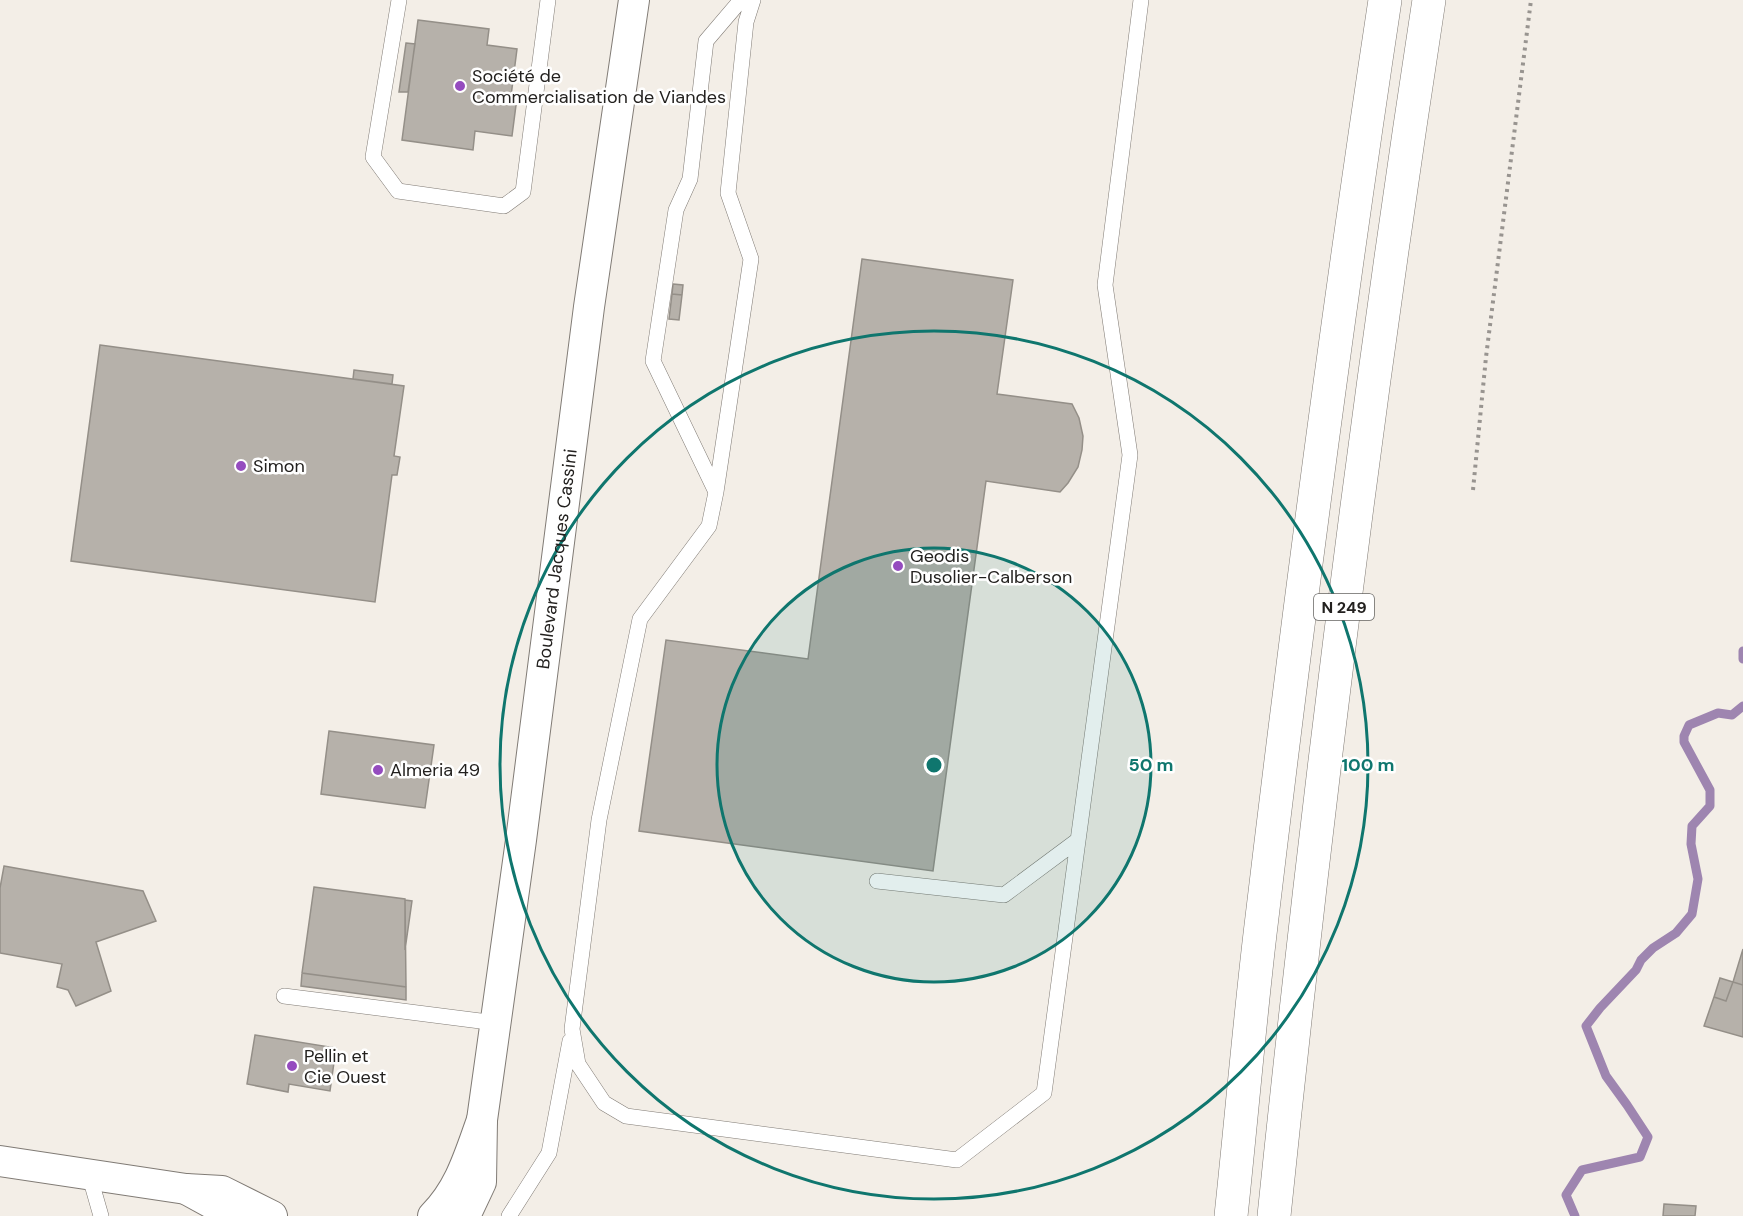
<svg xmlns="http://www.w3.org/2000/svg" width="1743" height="1216" viewBox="0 0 1743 1216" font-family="'DM Sans',sans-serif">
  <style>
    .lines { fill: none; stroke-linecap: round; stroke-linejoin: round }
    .stream { stroke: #9e85b0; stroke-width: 9 }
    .building { fill: #b6b1aa; stroke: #948f88; stroke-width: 1.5 }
    .lane-casing { stroke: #807b75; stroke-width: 16 }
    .street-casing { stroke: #807b75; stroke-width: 32 }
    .highway-casing { stroke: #807b75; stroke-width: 34 }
    .path { stroke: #989490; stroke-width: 4; stroke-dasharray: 3 4.5; stroke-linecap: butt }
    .lane { stroke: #fff; stroke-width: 15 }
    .street { stroke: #fff; stroke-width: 30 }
    .highway { stroke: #fff; stroke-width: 33 }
    .ring { fill: none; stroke: #0f766e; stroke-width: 3 }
    .poi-dot { fill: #954cbf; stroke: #fff; stroke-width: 2 }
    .labels { text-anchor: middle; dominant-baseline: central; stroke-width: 5; stroke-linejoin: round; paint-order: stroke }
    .shield { fill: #fff; stroke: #656462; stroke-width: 1.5 }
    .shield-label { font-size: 16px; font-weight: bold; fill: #23211f }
    .poi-label { font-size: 18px; fill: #23211f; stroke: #fff; text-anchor: start }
    .street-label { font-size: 18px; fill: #23211f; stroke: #fff }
    .centre { fill: #0f766e; stroke: #fff; stroke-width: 3 }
    .ring-label { font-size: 18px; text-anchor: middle; font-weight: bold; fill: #0f766e; stroke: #fff; stroke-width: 5; stroke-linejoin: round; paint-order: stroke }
  </style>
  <rect width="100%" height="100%" fill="#f3eee7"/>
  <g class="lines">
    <path class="stream" d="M1743,651V659
      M1575,1216L1566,1195L1582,1170L1640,1157L1648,1137L1627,1105L1606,1076L1586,1026L1600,1008L1636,970L1641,960L1653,948L1676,933L1692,914L1698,879L1691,844L1692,826L1710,806V790L1684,742V736L1689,725L1718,713L1732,715L1743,706"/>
  </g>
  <path class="building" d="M418,20L489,29L487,45L517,49L510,104L516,105L512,136L475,131L473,150L402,140Z
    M406,43L415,44L408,92H399Z
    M862,259L1013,280L997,394L1072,404L1079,418L1083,436L1082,450L1078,467L1068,483L1060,492L986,481L933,871L639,831L666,640L808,659Z
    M673,284L683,285L682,295L672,294Z
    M672,294L682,295L679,320L669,319Z
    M100,345L404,386L394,456L400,457L397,475H392L375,602L71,561Z
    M354,370L393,375L392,384L353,379Z
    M329,731L434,745L425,808L321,794Z
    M4,866L143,891L156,921L96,942L111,991L76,1006L68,990L57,987L62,964L0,953V888Z
    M314,887L405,899L406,987L302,973Z
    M405,900L412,901L405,950Z
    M1743,949V985L1733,982Z
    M302,973L406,987V1000L301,986Z
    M1720,978L1733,982L1726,1001L1714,997Z
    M1733,982L1743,985V1037L1704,1026L1714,997L1726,1001Z
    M255,1035L336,1048L330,1091L289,1084L288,1092L247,1084Z
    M1664,1204L1696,1206L1695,1216H1663Z"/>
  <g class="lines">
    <defs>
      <path id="lane" d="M399,0L373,157L398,191L504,206L523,192L548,0
        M753,0L746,22L728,193L751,259L716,492L709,526L640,619L599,820L572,1029L578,1064L604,1103L626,1116L957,1160L1044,1093L1130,455L1105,285L1141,0
        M716,492L653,361L676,210L690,179L706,41L741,0
        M877,881L1004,895L1078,840
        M284,996L496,1023
        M89,1174L101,1216
        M509,1216L549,1153L570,1041"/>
      <g id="street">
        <path id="s1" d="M482,1120L521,840L589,307L634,0"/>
        <path d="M0,1161L186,1189"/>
        <path d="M235,1216L186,1189L222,1191L272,1216"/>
        <path d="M433,1216C460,1189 469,1156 482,1120L481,1182L465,1216"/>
      </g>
      <path id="highway" d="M1231,1216C1241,1122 1249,1028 1260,934C1297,622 1338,311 1385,0
        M1274,1216C1316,810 1367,404 1429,0"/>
    </defs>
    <use href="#lane" class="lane-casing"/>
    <use href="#street" class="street-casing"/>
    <use href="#highway" class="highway-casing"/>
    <path class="path" d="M1473,490L1486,357L1531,0"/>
    <use href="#lane" class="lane"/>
    <use href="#street" class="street"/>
    <use href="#highway" class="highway"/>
  </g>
  <circle cx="934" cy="765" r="217" fill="#0f766e" fill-opacity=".12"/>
  <g class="ring">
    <circle cx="934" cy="765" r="217"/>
    <circle cx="934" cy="765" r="434"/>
  </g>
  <g class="poi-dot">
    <circle cx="460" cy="86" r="6"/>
    <circle cx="241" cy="466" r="6"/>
    <circle cx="898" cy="566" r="6"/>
    <circle cx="378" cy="770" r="6"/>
    <circle cx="292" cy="1066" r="6"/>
  </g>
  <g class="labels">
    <rect class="shield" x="1314" y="594" width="60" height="26" rx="4.5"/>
    <g class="shield-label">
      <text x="1344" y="607">N 249</text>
    </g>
    <g class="poi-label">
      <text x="472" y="76">Société de<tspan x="472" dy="21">Commercialisation de Viandes</tspan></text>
      <text x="253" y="466">Simon</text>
      <text x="910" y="556">Geodis<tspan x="910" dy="21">Dusolier-Calberson</tspan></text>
      <text x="390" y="770">Almeria 49</text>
      <text x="304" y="1056">Pellin et<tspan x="304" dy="21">Cie Ouest</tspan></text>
    </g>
    <g class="street-label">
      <text stroke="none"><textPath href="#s1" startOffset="566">Boulevard Jacques Cassini</textPath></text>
    </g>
  </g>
  <circle cx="934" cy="765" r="9" class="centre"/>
  <g class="ring-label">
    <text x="1151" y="771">50 m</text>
    <text x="1368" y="771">100 m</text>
  </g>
</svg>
